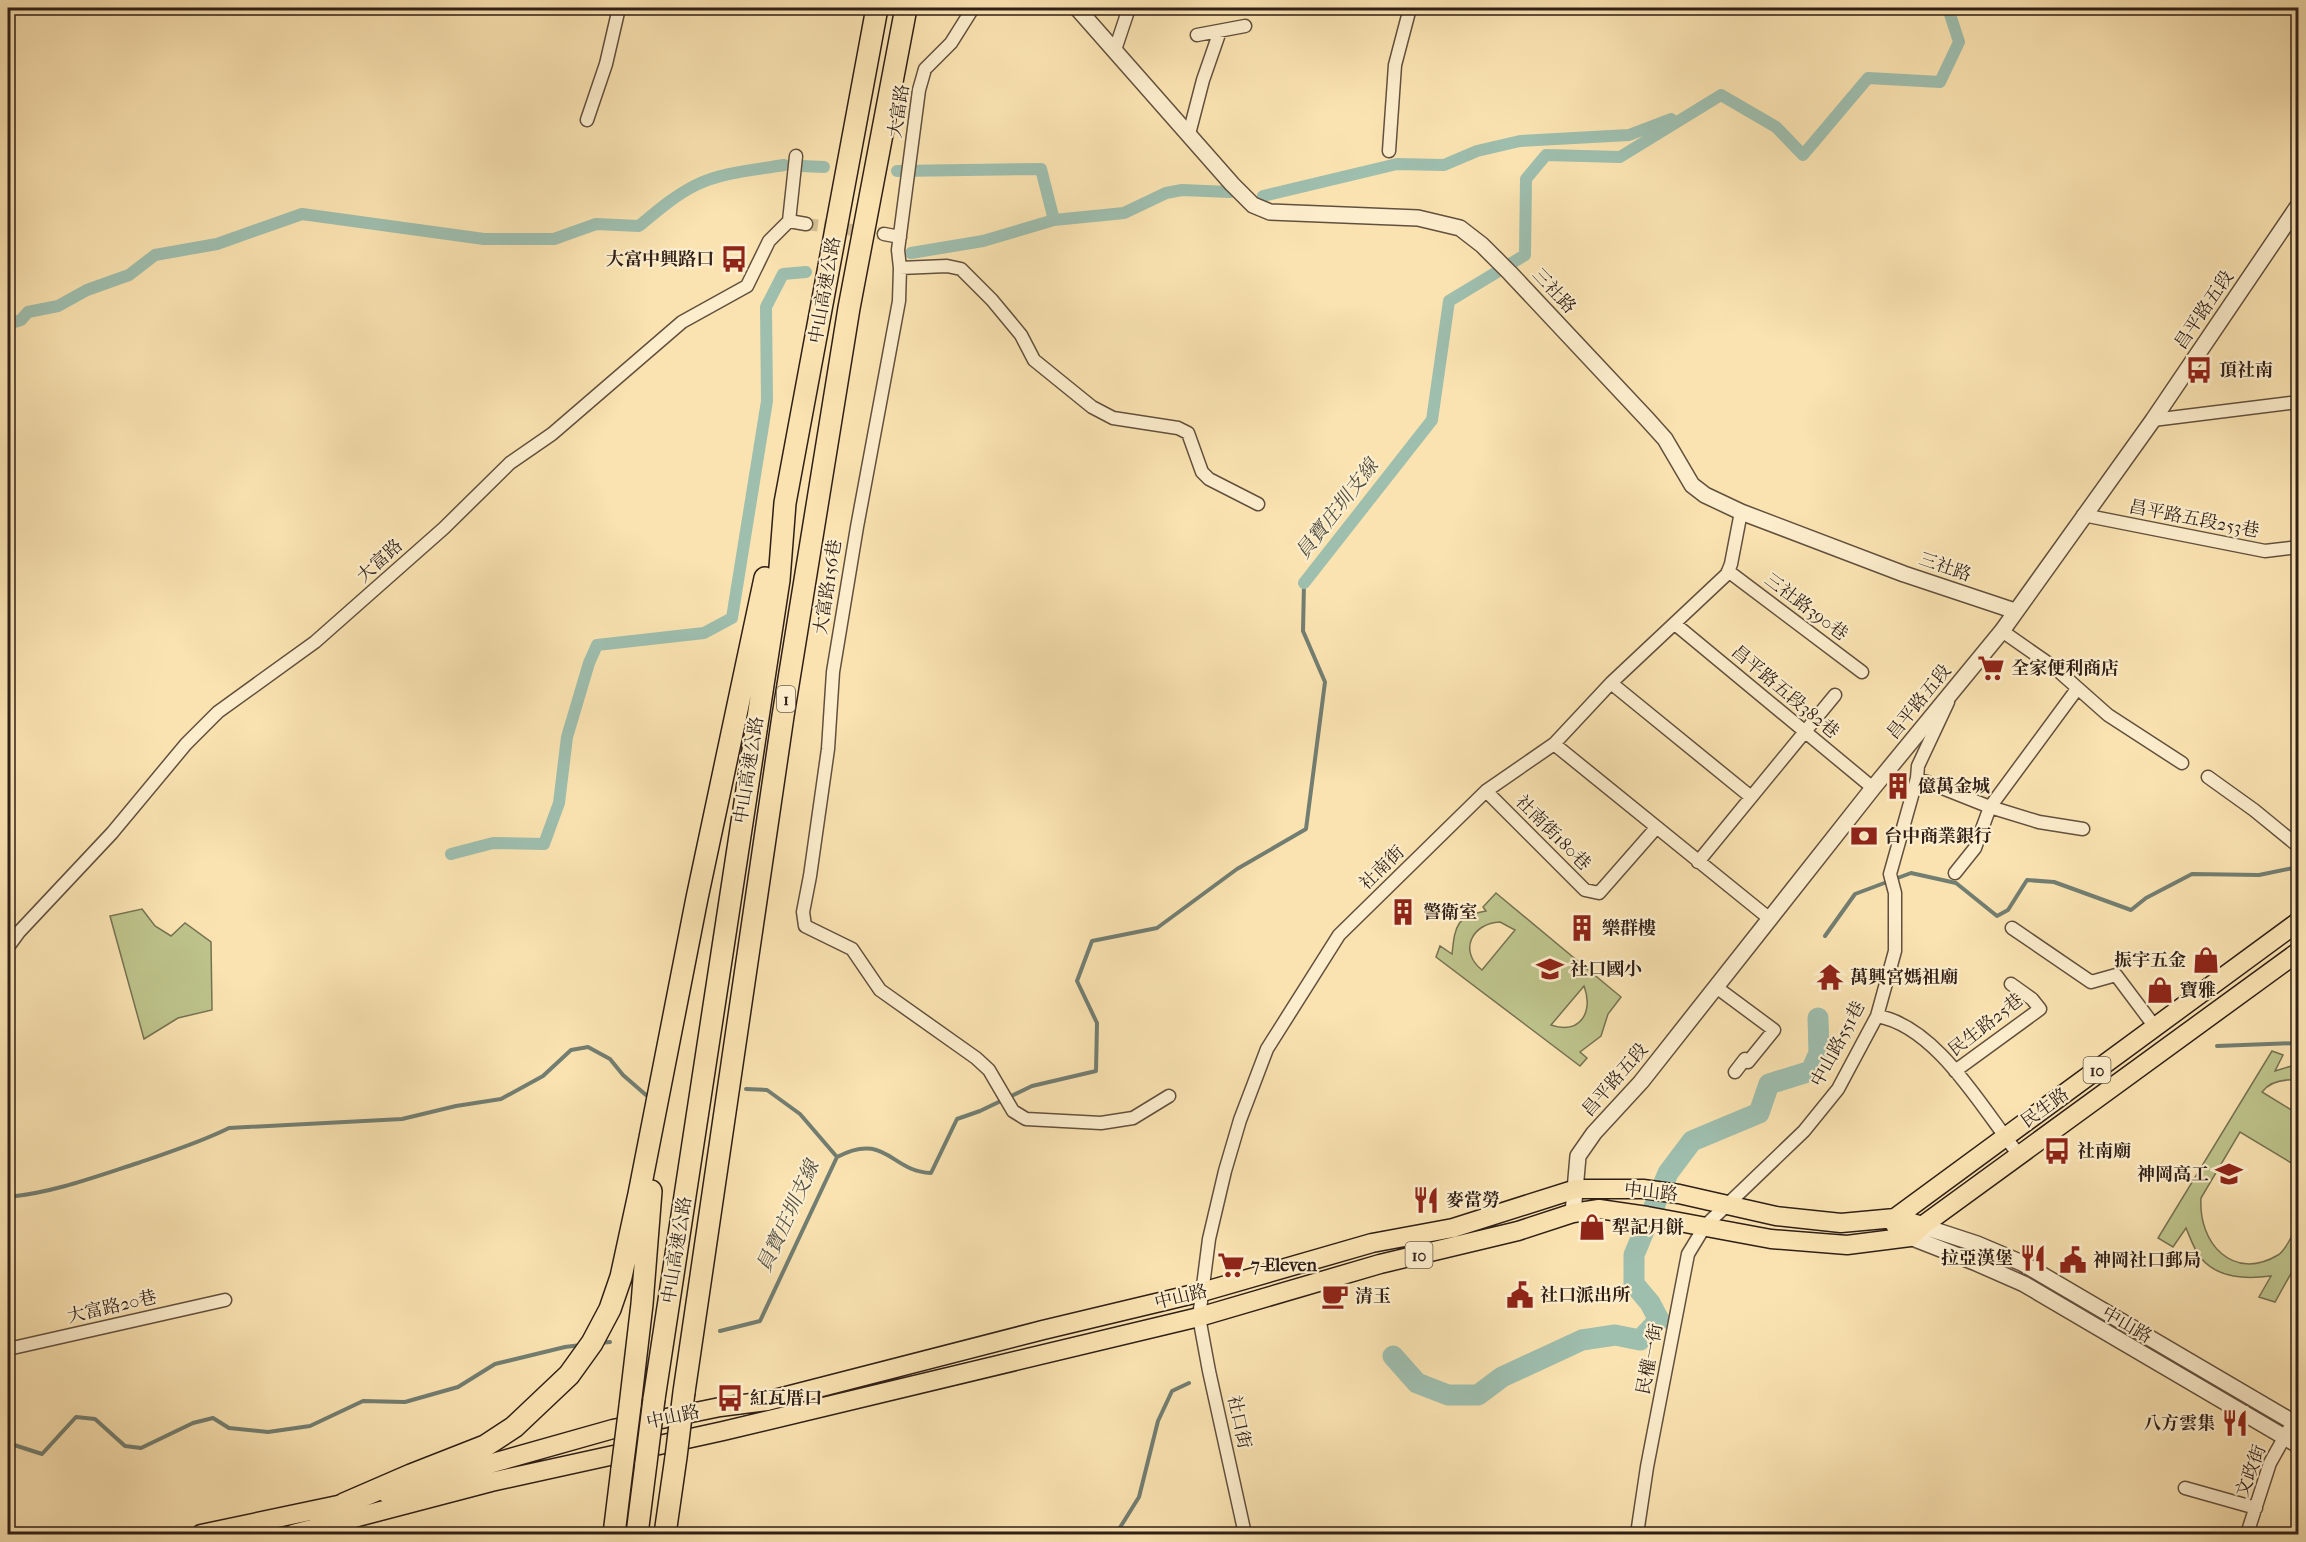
<svg xmlns="http://www.w3.org/2000/svg" width="2306" height="1542" viewBox="0 0 2306 1542" font-family="'IM FELL French Canon','Noto Serif TC',serif">
  <style>
    .green { fill: #bec48c; stroke: #767252; stroke-width: 1.5; fill-rule: evenodd }
    .lines { fill: none; stroke-linecap: round; stroke-linejoin: round }
    .stream { stroke: #727e72; stroke-width: 4 }
    .canal { stroke: #9ebeae; stroke-width: 12 }
    .river { stroke: #9ebeae; stroke-width: 21 }
    .minor-tunnel { stroke: #d1bc92; stroke-width: 12; stroke-dasharray: 12 6; stroke-linecap: butt }
    .minor-casing { stroke: #62503e; stroke-width: 15 }
    .tertiary-casing { stroke: #62503e; stroke-width: 18 }
    .primary-casing { stroke: #2f1f17; stroke-width: 21 }
    .motorway-casing { stroke: #2f1f17; stroke-width: 24 }
    .minor { stroke: #fcedcc; stroke-width: 12 }
    .tertiary { stroke: #fcedcc; stroke-width: 15 }
    .primary { stroke: #fae3b1; stroke-width: 18 }
    .motorway { stroke: #fae3b1; stroke-width: 21 }
    .motorway-bridge-casing { stroke: #2f1f17; stroke-width: 24; stroke-linecap: butt }
    .motorway-bridge { stroke: #fae3b1; stroke-width: 21 }
    .labels { text-anchor: middle; dominant-baseline: central; stroke-width: 4.5; stroke-linejoin: round; paint-order: stroke }
    .shield { fill: #fcedcc; stroke: #6c5d4d; stroke-width: 1.5 }
    .shield-label { font-size: 16px; font-weight: bold; fill: #2f1f17 }
    .street-label { font-size: 18px; fill: #2f1f17; stroke: #fcedcc }
    .poi-label { font-size: 18px; font-weight: bold; fill: #2f1f17; stroke: #fcedcc; text-anchor: start }
    .water-label { font-size: 20px; font-style: italic; fill: #504f44; stroke: #fcedcc }
  </style>
  <rect width="100%" height="100%" fill="#fae3b1"/>
  <filter id="stains"><feTurbulence type="fractalNoise" baseFrequency=".00333" numOctaves="4"/><feColorMatrix values="0 0 0 0 .2 0 0 0 0 .09 0 0 0 0 .02 0 0 0 .5 -.17"/></filter>
  <radialGradient id="worn" r=".72"><stop offset=".6" stop-color="#630" stop-opacity="0"/><stop offset="1" stop-color="#630" stop-opacity=".3"/></radialGradient>
  <path class="green" d="M1496,893L1621,997L1608,1014L1601,1036L1580,1052L1587,1058L1580,1066L1436,957L1440,946L1452,954C1455,928 1455,916 1486,911L1483,907ZM1500,922L1515,930L1482,970C1458,951 1472,923 1500,922ZM1584,986C1594,1012 1580,1035 1551,1025Z
    M142,909L155,926L171,936L185,923L211,942L212,1010L178,1018L144,1039L110,916Z
    M2272,1051L2283,1055L2275,1071L2298,1064V1080C2285,1079 2271,1080 2262,1092L2298,1114V1167L2240,1132L2201,1198C2198,1243 2233,1282 2278,1255C2287,1250 2293,1232 2298,1224V1261L2275,1302L2259,1297L2271,1276C2247,1279 2218,1279 2201,1258C2194,1250 2190,1237 2186,1228L2173,1247L2158,1238Z"/>
  <g class="lines">
    <path class="stream" d="M1825,936L1855,894L1911,873L1956,883L1997,916L2008,910L2027,880L2054,882L2131,910L2146,898L2192,874L2259,875L2298,867
      M2217,1046L2298,1043
      M746,1089L767,1090L800,1114L837,1157
      M8,1197C52,1193 95,1177 138,1163C169,1152 199,1143 229,1128L402,1119L456,1106L501,1099L543,1076L571,1050L588,1047L610,1059L623,1075L646,1095
      M720,1331L760,1321L837,1157C886,1131 891,1172 931,1173L957,1119L980,1111L1032,1086L1096,1071L1097,1023L1077,981L1092,941L1157,928L1237,869L1306,829L1325,682L1303,631L1304,583
      M600,1343L610,1342
      M8,1443L42,1454L76,1417L95,1419L125,1446L141,1448L193,1423L213,1418L229,1428L268,1432L310,1426L363,1401L405,1402L458,1387L495,1364L565,1347L581,1345
      M1116,1534L1139,1497L1158,1421L1172,1391L1189,1383"/>
    <path class="canal" d="M802,166L824,167
      M897,171L1041,169L1054,220
      M1263,196L1397,164L1444,165L1477,151L1520,141L1629,135L1671,119
      M911,253L983,241L1054,220L1124,213L1166,193L1182,190L1230,192
      M8,324L21,320L28,312L58,306L87,290L129,275L155,255L217,244L302,214L484,239H554L596,224L639,226C657,211 674,196 696,185C722,172 755,170 784,165
      M1304,583L1432,420L1449,301L1525,255L1526,179L1546,155L1620,157L1721,95L1776,127L1803,155L1868,78L1940,82L1959,42L1948,8
      M451,854L493,843L544,844L559,803L567,737L589,663L597,645L704,633L732,618L767,401L766,307L783,274L806,272"/>
    <path class="river" d="M1393,1356L1417,1383L1448,1395H1478L1502,1377L1582,1340L1615,1335L1640,1340L1659,1320L1650,1303L1634,1284V1255L1668,1173L1692,1141L1759,1113L1769,1084L1811,1071L1819,1053L1818,1018"/>
    <path class="minor-tunnel" d="M806,224L884,234"/>
    <defs>
      <path id="minor" d="M973,8L951,43L925,69L919,90L898,250L900,268L899,301L857,527L833,672L828,749L810,876L803,912L805,926L852,949L880,990L976,1058L989,1070L1013,1111L1026,1119L1101,1123L1133,1118L1169,1096
        M1197,35L1245,26
        M1115,50L1129,8
        M587,120L606,64L619,8
        M1189,134L1203,80L1220,31
        M1389,151L1395,65L1410,8
        M789,221L806,224
        M884,234L900,237
        M900,268L947,266L961,269L992,300L1021,335L1034,360L1092,407L1113,418L1178,428L1188,433L1202,472L1209,479L1258,504
        M2153,420L2298,402
        M2083,515L2265,551L2298,547
        M1728,571L1862,672
        M1675,624L1873,788
        M2002,631L2055,668L2108,715L2182,763
        M1611,683L1751,797
        M1554,744L1611,683L1727,574L1731,564L1741,512
        M2208,777L2254,810L2298,846
        M1917,778L1990,807L2039,822L2083,829
        M1486,791L1585,890L1599,893L1656,828
        M1698,862L1835,695
        M1955,873L1975,848L1990,807L2077,689
        M2012,928L2091,982L2116,975L2155,1027
        M8,947L19,932L112,833L186,744L218,712L315,642L444,528L510,463L552,434L682,322L747,286L769,241L789,221L796,156
        M1716,987L1774,1030L1748,1062L1745,1059L1735,1072
        M1877,1016C1937,1026 1983,1110 2019,1155
        M1955,1071L2040,1009L2032,999L2011,984
        M8,1349L225,1300
        M2185,1488L2256,1508
        M1245,1534L1209,1371L1199,1317L1209,1239L1225,1171L1240,1120L1267,1049L1339,935L1486,791L1554,744L1770,919
        M1637,1534L1647,1467L1688,1254L1705,1226L1804,1131L1838,1089L1877,1016L1895,951V893L1890,874L1917,778L1918,766L1948,702
        M2247,1534L2270,1463L2293,1422"/>
      <path id="tertiary" d="M1077,8L1232,184L1253,205L1270,212L1418,218L1460,228L1482,245L1510,273L1647,419L1665,439L1692,485L1705,495L1741,512L1904,574L2015,611
        M1573,1213L1578,1156L1594,1133L1641,1082L1873,788L2002,631L2153,420L2298,206
        M1922,1226L1977,1244L2022,1263L2298,1425
        M1910,1237L1974,1262L2024,1284L2298,1445"/>
      <path id="primary" d="M1895,1225V1218L2298,922
        M386,1493L613,1429L720,1407L767,1401L1043,1330L1202,1292L1372,1243L1453,1228L1576,1189H1643L1679,1194L1776,1216L1841,1223L1895,1218L1922,1226
        M201,1534L357,1501
        M293,1534L491,1482L723,1431L1199,1317L1380,1264L1518,1231L1573,1213L1599,1209L1647,1216L1771,1239L1847,1245L1910,1237L1922,1226L2298,952"/>
      <path id="motorway" d="M684,1392L783,716L849,308L906,8
        M654,1399L779,580L785,503L877,8
        M630,1406L642,1304L651,1191
        M344,1504L411,1475L485,1446L514,1427L569,1375L592,1343L610,1309L621,1277L639,1194L697,898L765,578
        M614,1534L622,1469
        M637,1534L646,1463
        M665,1534L676,1457"/>
    </defs>
    <use href="#minor" class="minor-casing"/>
    <use href="#tertiary" class="tertiary-casing"/>
    <use href="#primary" class="primary-casing"/>
    <use href="#motorway" class="motorway-casing"/>
    <use href="#minor" class="minor"/>
    <use href="#tertiary" class="tertiary"/>
    <use href="#primary" class="primary"/>
    <use href="#motorway" class="motorway"/>
    <defs>
      <path id="motorway-bridge" d="M676,1457L684,1392
        M646,1463L654,1399
        M622,1469L630,1406"/>
    </defs>
    <use href="#motorway-bridge" class="motorway-bridge-casing"/>
    <use href="#motorway-bridge" class="motorway-bridge"/>
  </g>
  <defs>
    <symbol id="bus-bare" viewBox="-9 -9 18 18"><path d="M-5-6H5V4H4V6H2V4H-2V6H-4V4H-5ZM-3.5-4V0h7V-4ZM-3.5 1.2v1.5H-2V1.2ZM2 1.2v1.5H3.5V1.2Z" fill="#8f2418" stroke="#fcedcc" stroke-width="2.5" paint-order="stroke"/></symbol>
    <symbol id="supermarket-bare" viewBox="-9 -9 18 18"><path d="M-6-5.5h2.5l.6 2H6L4.5 2H-2.5L-4.4-4H-6ZM-1.5 3.2a1.3 1.3 0 1 0 .1 0ZM3 3.2a1.3 1.3 0 1 0 .1 0Z" fill="#8f2418" stroke="#fcedcc" stroke-width="2.5" paint-order="stroke"/></symbol>
    <symbol id="building-bare" viewBox="-9 -9 18 18"><path d="M-4-6H4V6H1V3H-1V6H-4ZM-2.5-4.3h1.7v1.8h-1.7ZM.8-4.3h1.7v1.8H.8ZM-2.5-1h1.7V.8h-1.7ZM.8-1h1.7V.8H.8Z" fill="#8f2418" stroke="#fcedcc" stroke-width="2.5" paint-order="stroke"/></symbol>
    <symbol id="bank-bare" viewBox="-9 -9 18 18"><path d="M-6-4H6V4H-6ZM0-2.3a2.3 2.3 0 1 0 0 4.6a2.3 2.3 0 1 0 0-4.6Z" fill="#8f2418" stroke="#fcedcc" stroke-width="2.5" paint-order="stroke"/></symbol>
    <symbol id="shop-bare" viewBox="-9 -9 18 18"><path d="M-5-2.5h2.3a2.7 3.5 0 0 1 5.4 0H5L5.5 6h-11ZM-1.5-2.5h3a1.5 2.3 0 0 0-3 0Z" fill="#8f2418" stroke="#fcedcc" stroke-width="2.5" paint-order="stroke"/></symbol>
    <symbol id="school-bare" viewBox="-9 -9 18 18"><path d="M0-5L7-2L0 1L-7-2ZM-4 1L0 2.5L4 1V4Q0 6-4 4Z" fill="#8f2418" stroke="#fcedcc" stroke-width="2.5" paint-order="stroke"/></symbol>
    <symbol id="temple-bare" viewBox="-9 -9 18 18"><path d="M0-6L5-2H3V0L6.5 2.5H4V6H1.5V3h-3V6H-4V2.5H-6.5L-3 0V-2H-5Z" fill="#8f2418" stroke="#fcedcc" stroke-width="2.5" paint-order="stroke"/></symbol>
    <symbol id="restaurant-bare" viewBox="-9 -9 18 18"><path d="M-5-6h1v4h1v-4h1v4h1v-4h1v5L-1.5 .5V6h-2V.5L-5-1ZM5-6V6H3V1.5H1.5Q1.5-4 5-6Z" fill="#8f2418" stroke="#fcedcc" stroke-width="2.5" paint-order="stroke"/></symbol>
    <symbol id="civic-bare" viewBox="-9 -9 18 18"><path d="M-.6-6.5H3V-4.5H.6V-3L4-1V1h2V6H-6V1h2V-1L-.6-3ZM-1.2 2.5V6h2.4V2.5Z" fill="#8f2418" stroke="#fcedcc" stroke-width="2.5" paint-order="stroke"/></symbol>
    <symbol id="cafe-bare" viewBox="-9 -9 18 18"><path d="M-5.5-4.5H6V0H3Q3 3.5 0 3.5H-2.5Q-5.5 3.5-5.5 0ZM3-3.2v2h1.7v-2ZM-6 4.5H4V6H-6Z" fill="#8f2418" stroke="#fcedcc" stroke-width="2.5" paint-order="stroke"/></symbol>
  </defs>
  <g fill-rule="evenodd">
    <use href="#bus-bare" x="715" y="240" width="38" height="38"/>
    <use href="#bus-bare" x="2180" y="351" width="38" height="38"/>
    <use href="#supermarket-bare" x="1972" y="649" width="38" height="38"/>
    <use href="#building-bare" x="1879" y="767" width="38" height="38"/>
    <use href="#bank-bare" x="1845" y="817" width="38" height="38"/>
    <use href="#building-bare" x="1384" y="893" width="38" height="38"/>
    <use href="#building-bare" x="1563" y="909" width="38" height="38"/>
    <use href="#shop-bare" x="2187" y="941" width="38" height="38"/>
    <use href="#school-bare" x="1531" y="950" width="38" height="38"/>
    <use href="#temple-bare" x="1811" y="958" width="38" height="38"/>
    <use href="#shop-bare" x="2141" y="971" width="38" height="38"/>
    <use href="#bus-bare" x="2038" y="1132" width="38" height="38"/>
    <use href="#school-bare" x="2210" y="1155" width="38" height="38"/>
    <use href="#restaurant-bare" x="1407" y="1181" width="38" height="38"/>
    <use href="#shop-bare" x="1573" y="1208" width="38" height="38"/>
    <use href="#restaurant-bare" x="2014" y="1239" width="38" height="38"/>
    <use href="#civic-bare" x="2054" y="1241" width="38" height="38"/>
    <use href="#supermarket-bare" x="1212" y="1246" width="38" height="38"/>
    <use href="#civic-bare" x="1501" y="1276" width="38" height="38"/>
    <use href="#cafe-bare" x="1316" y="1277" width="38" height="38"/>
    <use href="#bus-bare" x="711" y="1379" width="38" height="38"/>
    <use href="#restaurant-bare" x="2216" y="1404" width="38" height="38"/>
  </g>
  <g class="labels">
    <g class="shield">
      <rect x="777" y="686" width="18" height="26" rx="4.5"/>
      <rect x="2083.5" y="1057" width="27" height="26" rx="4.5"/>
      <rect x="1405.5" y="1242" width="27" height="26" rx="4.5"/>
    </g>
    <g class="shield-label">
      <text x="786" y="699">1</text>
      <text x="2097" y="1070">10</text>
      <text x="1419" y="1255">10</text>
    </g>
    <g class="street-label">
      <text transform="translate(899 111) rotate(-81)">大富路</text>
      <text transform="translate(825 290) rotate(-80)">中山高速公路</text>
      <text transform="translate(1554 291) rotate(47)">三社路</text>
      <text transform="translate(2204 310) rotate(-56)">昌平路五段</text>
      <text transform="translate(2194 519) rotate(11)">昌平路五段253巷</text>
      <text transform="translate(380 561) rotate(-42)">大富路</text>
      <text transform="translate(1945 567) rotate(19)">三社路</text>
      <text transform="translate(828 587) rotate(-81)">大富路156巷</text>
      <text transform="translate(1806 607) rotate(37)">三社路390巷</text>
      <text transform="translate(1785 692) rotate(40)">昌平路五段382巷</text>
      <text transform="translate(1919 702) rotate(-51)">昌平路五段</text>
      <text transform="translate(749 770) rotate(-81)">中山高速公路</text>
      <text transform="translate(1553 833) rotate(45)">社南街180巷</text>
      <text transform="translate(1382 868) rotate(-44)">社南街</text>
      <text transform="translate(1986 1025) rotate(-38)">民生路25巷</text>
      <text transform="translate(1838 1044) rotate(-62)">中山路551巷</text>
      <text transform="translate(1615 1080) rotate(-49)">昌平路五段</text>
      <text transform="translate(2045 1108) rotate(-36)">民生路</text>
      <text transform="translate(1651 1192) rotate(6)">中山路</text>
      <text transform="translate(677 1250) rotate(-81)">中山高速公路</text>
      <text transform="translate(1181 1297) rotate(-14)">中山路</text>
      <text transform="translate(112 1307) rotate(-13)">大富路20巷</text>
      <text transform="translate(2127 1325) rotate(30)">中山路</text>
      <text transform="translate(1650 1359) rotate(-79)">民權一街</text>
      <text transform="translate(673 1417) rotate(-12)">中山路</text>
      <text transform="translate(1239 1422) rotate(78)">社口街</text>
      <text transform="translate(2251 1471) rotate(-69)">文政街</text>
    </g>
    <g class="poi-label">
      <text x="714" y="259" text-anchor="end">大富中興路口</text>
      <text x="2219" y="370">頂社南</text>
      <text x="2011" y="668">全家便利商店</text>
      <text x="1918" y="786">億萬金城</text>
      <text x="1884" y="836">台中商業銀行</text>
      <text x="1423" y="912">警衛室</text>
      <text x="1602" y="928">樂群樓</text>
      <text x="2186" y="960" text-anchor="end">振宇五金</text>
      <text x="1570" y="969">社口國小</text>
      <text x="1850" y="977">萬興宮媽祖廟</text>
      <text x="2180" y="990">寶雅</text>
      <text x="2077" y="1151">社南廟</text>
      <text x="2209" y="1174" text-anchor="end">神岡高工</text>
      <text x="1446" y="1200">麥當勞</text>
      <text x="1612" y="1227">犁記月餅</text>
      <text x="2013" y="1258" text-anchor="end">拉亞漢堡</text>
      <text x="2093" y="1260">神岡社口郵局</text>
      <text x="1251" y="1265">7-Eleven</text>
      <text x="1540" y="1295">社口派出所</text>
      <text x="1355" y="1296">清玉</text>
      <text x="750" y="1398">紅瓦厝口</text>
      <text x="2215" y="1423" text-anchor="end">八方雲集</text>
    </g>
    <g class="water-label">
      <text transform="translate(1337 509) rotate(-52)">員寶庄圳支線</text>
      <text transform="translate(788 1216) rotate(-65)">員寶庄圳支線</text>
    </g>
  </g>
  <rect width="2306" height="1542" fill="none" stroke="#fae3b1" stroke-width="30"/>
  <rect x="9" y="9" width="2288" height="1524" fill="none" stroke="#2f1f17" stroke-width="3"/>
  <rect x="15" y="15" width="2276" height="1512" fill="none" stroke="#2f1f17" stroke-width="1.5"/>
  <rect width="100%" height="100%" filter="url(#stains)"/>
  <rect width="100%" height="100%" fill="url(#worn)"/>
</svg>
